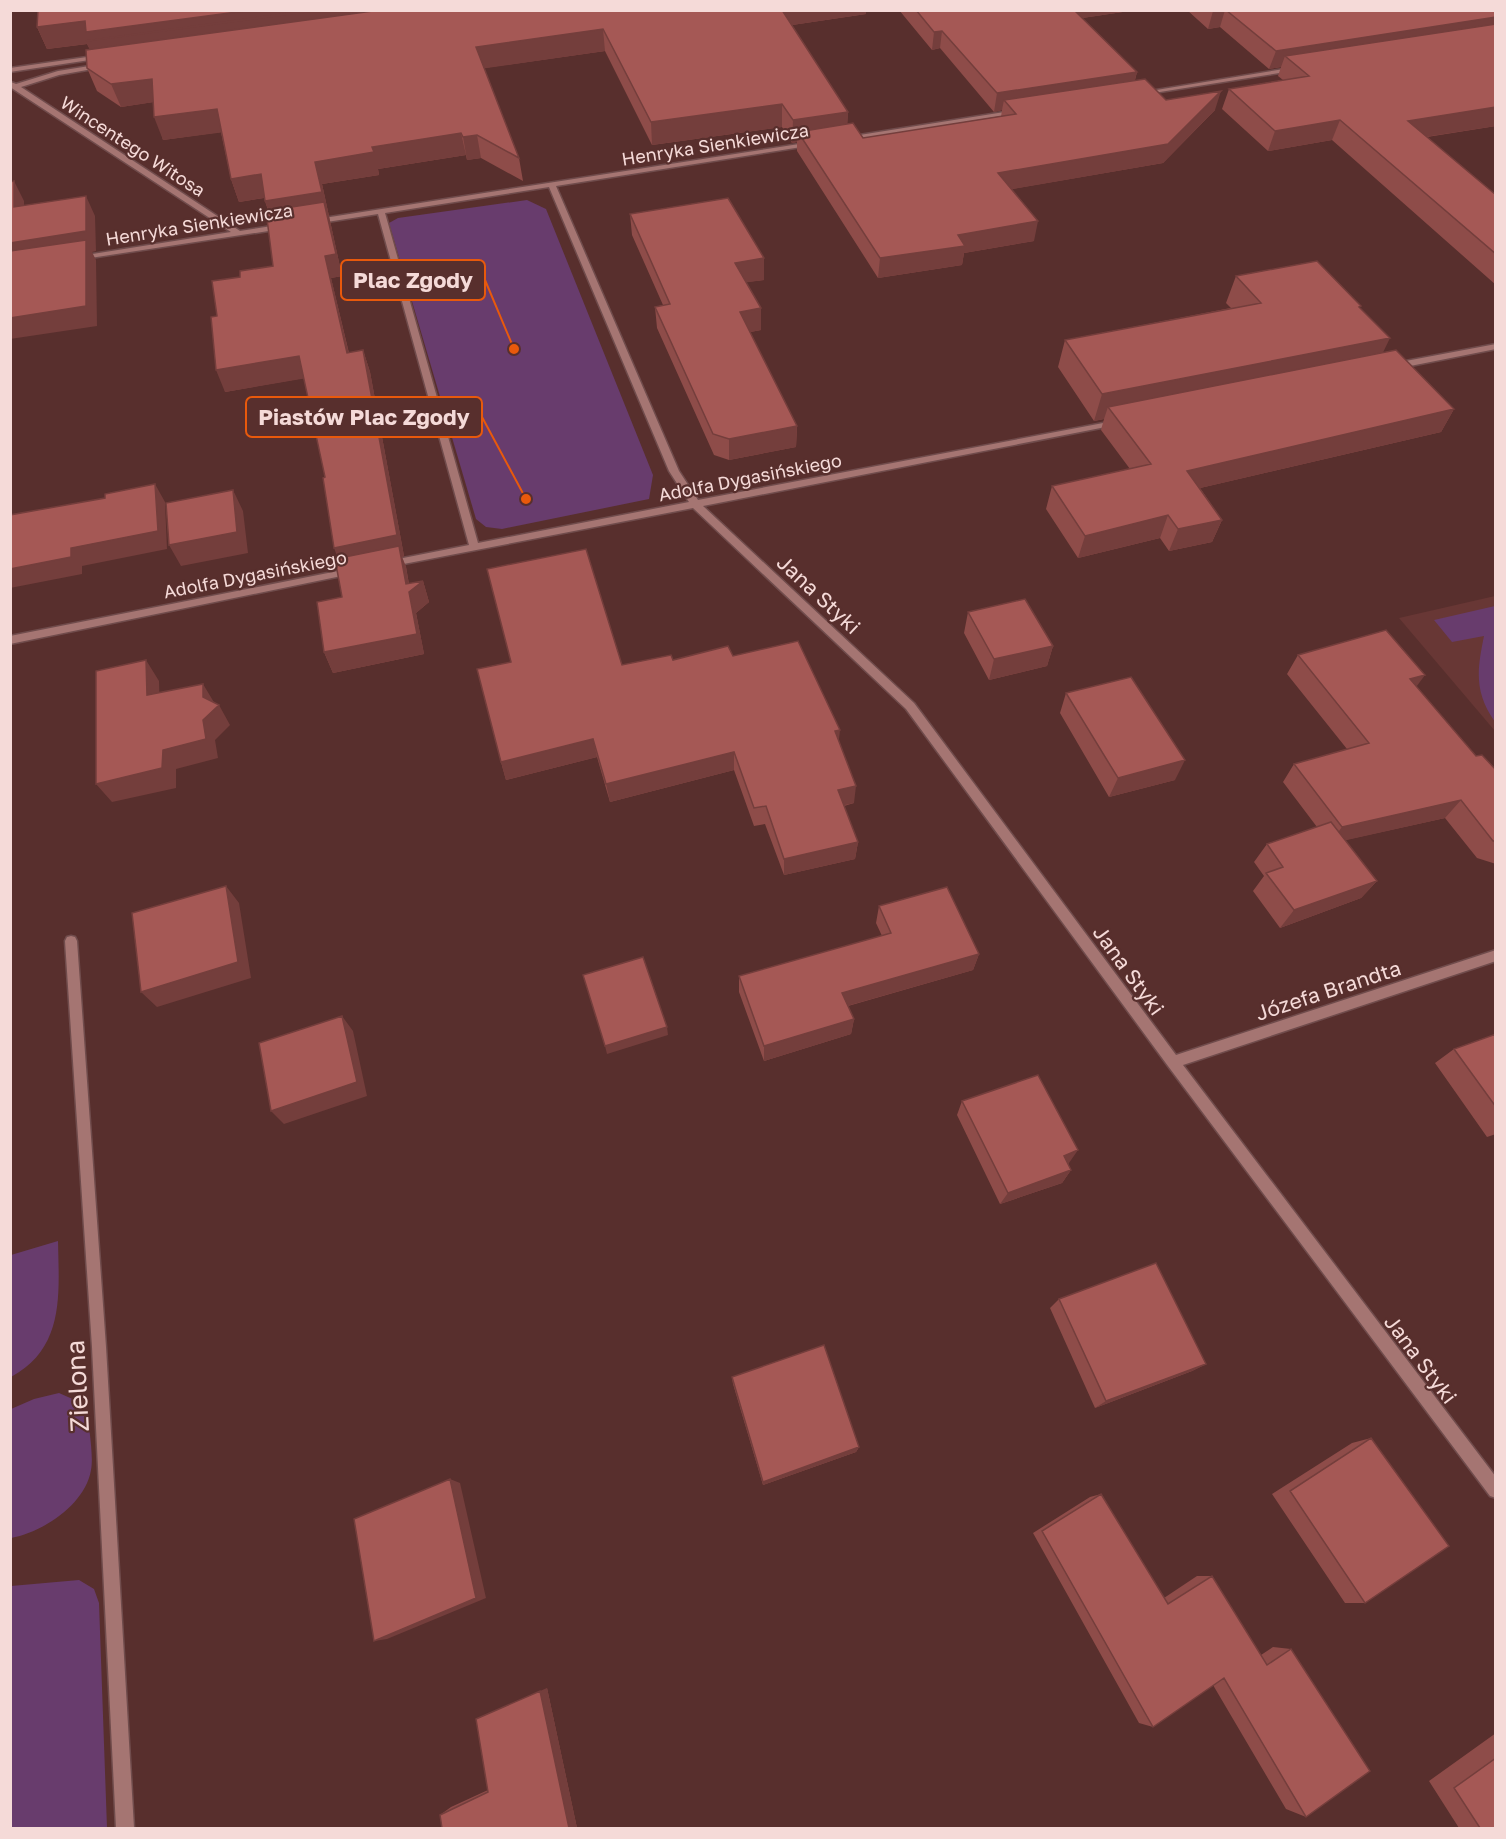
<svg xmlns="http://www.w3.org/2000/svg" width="1506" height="1839" viewBox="0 0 1506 1839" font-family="'Golos Text',sans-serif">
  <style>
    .built { fill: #683735 }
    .green { fill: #683c6d }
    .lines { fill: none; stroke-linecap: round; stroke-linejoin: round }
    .minor-casing { stroke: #704c4c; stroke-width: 3 }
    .minor { fill: #a57572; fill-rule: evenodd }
    .wall { fill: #8e4c49 }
    .shaded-wall { fill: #743e3c }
    .building { fill: #a55855; stroke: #743e3c; stroke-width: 1.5 }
    .labels { text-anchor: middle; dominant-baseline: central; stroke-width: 4.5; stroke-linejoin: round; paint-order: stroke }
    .far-street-label { font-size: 18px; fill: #f5dad8; stroke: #582f2d }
    .street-label { font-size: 21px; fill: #f5dad8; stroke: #582f2d }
    .near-street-label { font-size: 26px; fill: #f5dad8; stroke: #582f2d }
    .leader { fill: none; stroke: #e8590c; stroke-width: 2 }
    .callout-dot { fill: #e8590c; stroke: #582f2d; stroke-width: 2 }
    .callout { fill: #582f2d; stroke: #e8590c; stroke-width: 2 }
    .callout-label { font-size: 22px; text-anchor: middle; font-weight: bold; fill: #f5dad8 }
  </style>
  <rect width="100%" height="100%" fill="#582f2d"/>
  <path class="built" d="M1495,596V731L1399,618Z"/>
  <path class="green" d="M527,200L546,209L653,475L649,499L502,529L486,527L476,519L389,223L398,218Z
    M1495,606H1496L1495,722C1474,692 1477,670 1484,636L1452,642L1434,620Z
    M58,1241C59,1294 65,1348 11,1377V1255Z
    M59,1393L86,1405C88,1421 94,1456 91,1470C85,1505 43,1532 11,1538V1409L34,1399Z
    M79,1580L94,1589L99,1603L107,1828H11V1586Z"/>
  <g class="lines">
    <defs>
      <path id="minor" d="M101,55L103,56V58L10,72V68Z
        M102,64L104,65V67L59,75L21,87L240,231L285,224H288V228L77,260V256H80L231,232L10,87L11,82L16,84L58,71Z
        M1296,67L1299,69L1298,70L1141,95L1138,93Z
        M1017,110L1020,112L1019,113L847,141L843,139L847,137Z
        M812,142L814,143V145L556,186L679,471L698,500L1119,420V424L1116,425L703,506L914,703L1176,1055L1496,950V961L1183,1065L1496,1477V1498L1490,1496L1168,1066L906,709L693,508L388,567L383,564L388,561L469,545L378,214L314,224L310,222L311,220ZM549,187L669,471L689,502L478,543L385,213Z
        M1496,344V349L1395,369L1391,366L1395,363Z
        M353,568L356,569V573L10,644V636Z
        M71,936L75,937L77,941L106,1347L134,1828H116L92,1347L65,941L67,937Z"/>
    </defs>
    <use href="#minor" class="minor-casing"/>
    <use href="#minor" class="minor"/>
  </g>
  <path class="wall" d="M899,10H1136L1082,18L1137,72L1135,80L1166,100L1215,110L1163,163L1012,189L1034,241L964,253L962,265L878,278L797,151V142L792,143L782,127L652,145L605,51L484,68L519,158L523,181L481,158L467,160L466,155L378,169L379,175L322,184L342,276L331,278L349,353L363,350L370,372L404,556L402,557L406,567L409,584L423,581L429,602L416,613L424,654L333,673L324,652L342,597L338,558L325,477L304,378L225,392L217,316L240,277L273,266L268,210L264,198L239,202L231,179L221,132L163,140L153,102L121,107L97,91L87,68L90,49L87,44L47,49L37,27L866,14L792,25L848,112L847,124L863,138L1001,117L1002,110L994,112L940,48L932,50Z
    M1187,10L1496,11V126L1427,137L1496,195V285L1332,140L1268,151L1222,109L1229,89L1283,80L1278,76L1281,67L1269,69L1220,27L1208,29Z
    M630,214L764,258V280L746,282L761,330L750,332L797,426L796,447L729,460L714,455L657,328L655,307L663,305L632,235Z
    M1236,276L1360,308L1383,353L1454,409L1441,432L1200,488L1222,520L1212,542L1169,551L1160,538L1078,558L1046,509L1052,486L1130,469L1101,430L1104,419L1094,421L1058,367L1065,340L1231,308L1226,303Z
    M968,612L1053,646L1047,666L989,680L964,633Z
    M1298,655L1416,686L1476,756L1496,770V864L1477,858L1445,818L1345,840L1377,881L1361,898L1280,928L1253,891L1264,876L1254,862L1267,844L1317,827L1283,782L1294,764L1347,749L1287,674Z
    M733,656L839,741L854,803L844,806L858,842L855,859L784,875L765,824L754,826L734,770L610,802L597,757L506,780L501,762L622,665L673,660Z
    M1066,693L1175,780L1109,797L1060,713Z
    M879,906L979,954L973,970L848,1006L854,1019L851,1034L764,1061L739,992V976L882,936L876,923Z
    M1496,1034V1134L1487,1137L1435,1063L1454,1049Z
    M962,1101L1069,1163L1068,1164L1071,1170L1062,1183L1000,1204L957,1115Z
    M1059,1299L1206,1364L1192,1371L1095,1408L1050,1308Z
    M732,1377L859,1447L856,1452L763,1485L733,1384Z
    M1371,1438L1365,1603H1345L1272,1494L1352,1443Z
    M1101,1494L1164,1598L1197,1576H1212L1261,1655L1273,1647L1291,1649L1306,1817L1286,1809L1213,1685L1153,1727L1139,1723L1033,1533L1090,1497Z
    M547,1688L577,1828L440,1815L451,1807L488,1790Z
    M1496,1733V1828H1459L1429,1781Z"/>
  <path class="shaded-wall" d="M252,10H490L96,63L87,44L47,49L37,27L85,21Z
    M779,10H866V14L779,27Z
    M1065,10H1136L1063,21Z
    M1217,10H1225L1220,27L1208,29L1213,11Z
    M1496,17V32L1285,56L1281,67L1269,69L1276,51Z
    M603,29L605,51L480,69L476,47Z
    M942,31L940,48L932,50L934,32Z
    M1137,72L1132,90L1004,100L1002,110L994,112L997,93Z
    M152,79L161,101L121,107L111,84Z
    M1221,91L1215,110L1163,163L995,192L998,173Z
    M782,104V127L652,145L651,122Z
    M1496,107V126L1399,141L1408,121Z
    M217,109L225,132L163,140L154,117Z
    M848,112L847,135L798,132L797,142L792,143L793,120Z
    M1340,120L1332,140L1268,151L1275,131Z
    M461,133L466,155L378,169L379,175L322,184L342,276L331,278L354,375L273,224L265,201L315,162L372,147Z
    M477,135L481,158L467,160L463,137Z
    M261,174L269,197L239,202L231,179Z
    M14,181L24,201V227L14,207Z
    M86,196L95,216L96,251L92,252L96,260L97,326L10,339V243Z
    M1038,221L1034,241L964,253L962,265L878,278L880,258L958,235Z
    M764,258V280L735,284V263Z
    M761,308V330L740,334V312Z
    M1390,338L1377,365L1108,407L1104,419L1094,421L1102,394Z
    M363,350L370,372L404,556L402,557L406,567L410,591L423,581L429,602L416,613L424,654L333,673L324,652L417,634L342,569L334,548Z
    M299,356L307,378L225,392L216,370Z
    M1454,409L1441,432L1179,493L1187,471Z
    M797,426L796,447L729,460V439Z
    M155,484L165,502L167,549L82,566V574L10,588V569L71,548Z
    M233,490L243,511L248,553L181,566L169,545Z
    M1168,515L1160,538L1078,558L1085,536Z
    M1222,520L1212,542L1169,551L1178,529Z
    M1053,646L1047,666L989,680L994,659Z
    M146,660L159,681L160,715L147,695Z
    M1425,675L1411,694L1410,679Z
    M203,684L215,704L219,705L230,725L215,740L218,758L176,769V788L112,802L96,784L163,750L203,720Z
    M840,730L838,748L835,731Z
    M593,739L597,757L506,780L501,762Z
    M734,752V770L610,802L606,784Z
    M1185,760L1175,780L1109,797L1118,778Z
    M856,786L854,803L836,807L838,790Z
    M1461,800L1445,818L1329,844L1342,827Z
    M858,842L855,859L784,875V859Z
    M1377,881L1361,898L1280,928L1294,910Z
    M226,886L239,903L251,978L157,1007L141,992Z
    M979,954L973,970L840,1008L842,993Z
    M342,1016L353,1031L367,1096L284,1124L271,1111Z
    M854,1019L851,1034L764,1061V1046Z
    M667,1027L668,1035L607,1054L605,1046Z
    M1078,1150L1069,1163L1055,1169L1064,1156Z
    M1071,1170L1062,1183L1000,1204L1008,1193Z
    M1206,1364L1192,1371L1095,1408L1106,1401Z
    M859,1447L856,1452L763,1485V1482Z
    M450,1479L460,1483L486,1598L387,1639L374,1641Z
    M547,1688L577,1828H569L540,1691Z"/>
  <path class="building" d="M38,10H252L86,32L85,21L37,27Z
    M313,10H321L86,41Z
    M380,10H782L848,112L793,120L782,104L651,122L603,29L476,47L519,158L477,135L463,137L461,133L372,147L374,152L315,162L322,192L265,201L261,174L231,179L217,109L154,117L152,79L111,84L87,68L86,50Z
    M916,10H1074L1137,72L997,93L942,31L934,32Z
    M1226,10H1495L1496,17L1276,51Z
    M1496,24V107L1408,121L1496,195V254L1340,120L1275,131L1229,89L1309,76L1285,56Z
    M1145,79L1166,100L1221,91L1168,144L998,173L1038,221L958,235L965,246L880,258L798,132L853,123L863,138L1016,114L1004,100Z
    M14,181V207L86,196V231L10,243V182Z
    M728,198L764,258L735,263L761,308L740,312L797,426L729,439L713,434L655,307L670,304L630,214Z
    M324,202L336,254L325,256L347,353L363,350L397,535L334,548L323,478L325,477L299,356L216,370L211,317L217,316L212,281L240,277V271L273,266L266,211Z
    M86,240V306L10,318V251Z
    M1317,261L1361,306L1359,307L1390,338L1102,394L1065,340L1261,303L1236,276Z
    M1396,350L1454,409L1187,471L1222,520L1178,529L1168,515L1085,536L1052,486L1151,464L1108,407Z
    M155,484L158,531L71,548V557L10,569V515L105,498V494Z
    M233,490L237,532L169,545L166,503Z
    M399,546L406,584L423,581L409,592L417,634L324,652L317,602L342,597L335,559Z
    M586,549L622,665L671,655L673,660L728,646L733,656L798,641L840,730L835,731L856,786L838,790L858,842L784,859L766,806L754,808L734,752L606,784L593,739L501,762L477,669L511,662L487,569Z
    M1025,599L1053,646L994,659L968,612Z
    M1386,630L1425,675L1410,679L1476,756L1482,755L1496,770V841H1493L1461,800L1342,827L1294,764L1369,743L1298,655Z
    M146,660L147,695L203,684V697L219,705L203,720L206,739L163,750L162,768L96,784V671Z
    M1131,677L1185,760L1118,778L1066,693Z
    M1331,822L1377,881L1294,910L1266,873L1283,867L1267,844Z
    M226,886L238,962L141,992L132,913Z
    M947,887L979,954L842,993L854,1019L764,1046L739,976L891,933L879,906Z
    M643,957L667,1027L605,1046L583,975Z
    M342,1016L357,1082L271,1111L259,1043Z
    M1496,1034V1107L1454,1049Z
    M1038,1075L1078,1150L1064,1156L1071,1170L1008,1193L962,1101Z
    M1156,1263L1206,1364L1106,1401L1059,1299Z
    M824,1345L859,1447L763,1482L732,1377Z
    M1371,1438L1449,1546L1365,1603L1290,1491Z
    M450,1479L476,1598L374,1641L354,1519Z
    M1101,1494L1168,1604L1212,1576L1267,1665L1291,1649L1370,1771L1306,1817L1224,1678L1153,1727L1042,1531Z
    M540,1691L569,1828H442L440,1815L488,1792L476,1719Z
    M1496,1758V1828H1480L1454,1788Z"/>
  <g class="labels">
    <g class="far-street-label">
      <text transform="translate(715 144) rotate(-9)">Henryka Sienkiewicza</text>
      <text transform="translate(133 146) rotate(33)">Wincentego Witosa</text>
      <text transform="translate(199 224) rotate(-9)">Henryka Sienkiewicza</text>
      <text transform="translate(750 477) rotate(-11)">Adolfa Dygasińskiego</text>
      <text transform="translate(255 574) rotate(-11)">Adolfa Dygasińskiego</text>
    </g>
    <g class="street-label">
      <text transform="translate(819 594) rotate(43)">Jana Styki</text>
      <text transform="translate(1129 970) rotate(54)">Jana Styki</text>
      <text transform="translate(1328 990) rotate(-18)">Józefa Brandta</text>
      <text transform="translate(1421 1359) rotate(53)">Jana Styki</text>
    </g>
    <g class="near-street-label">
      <text transform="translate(77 1386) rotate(-93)">Zielona</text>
    </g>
  </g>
  <path class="leader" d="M514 349L485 280M526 499L482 417"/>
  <g class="callout-dot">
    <circle cx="514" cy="349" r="6"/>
    <circle cx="526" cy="499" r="6"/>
  </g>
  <g class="callout">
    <rect x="341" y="260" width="144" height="40" rx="6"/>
    <rect x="246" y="397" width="236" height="40" rx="6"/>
  </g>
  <g class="callout-label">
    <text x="413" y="288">Plac Zgody</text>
    <text x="364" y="425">Piastów Plac Zgody</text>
  </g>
  <rect width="1506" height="1839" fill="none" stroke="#f5dad8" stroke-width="24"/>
</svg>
